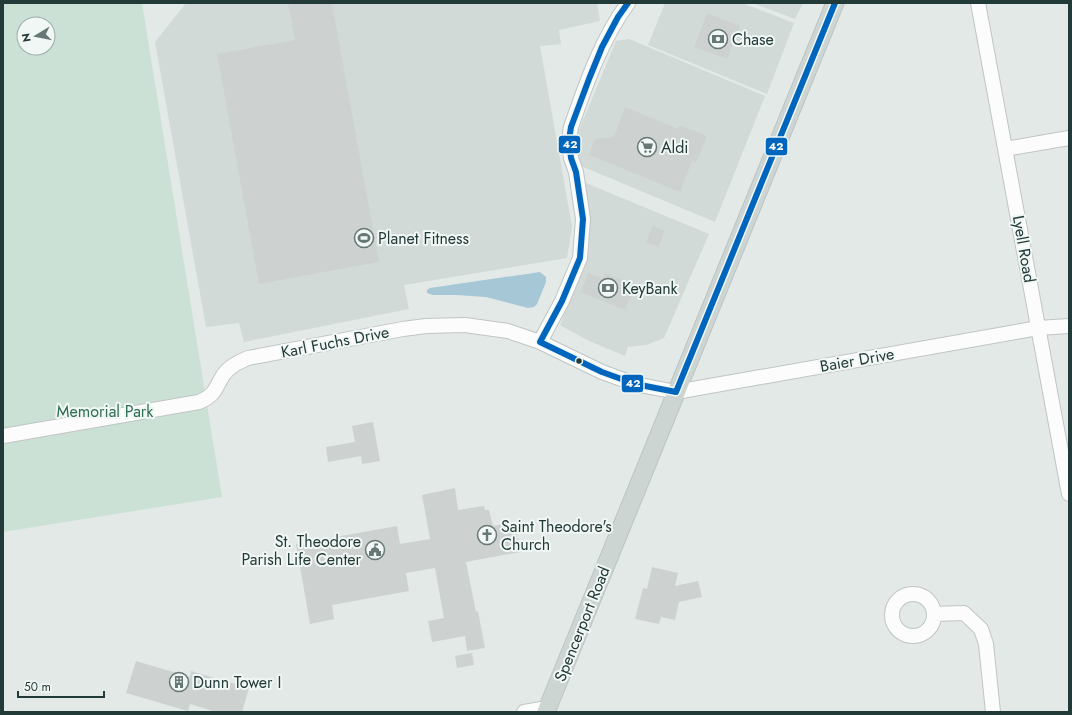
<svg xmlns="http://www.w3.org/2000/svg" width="1072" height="715" viewBox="0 0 1072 715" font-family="Jost,sans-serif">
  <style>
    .built { fill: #d1dad7 }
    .green { fill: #cce1d6; fill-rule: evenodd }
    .water { fill: #a5c7d6 }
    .building { fill: #cdd2d1 }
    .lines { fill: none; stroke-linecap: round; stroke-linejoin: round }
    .minor-casing { stroke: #c0c5c4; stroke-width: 16 }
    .major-casing { stroke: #bcc4c3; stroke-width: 19 }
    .minor { stroke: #fbfcfb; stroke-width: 14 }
    .major { stroke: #cdd5d3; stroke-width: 17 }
    .bus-1-casing { stroke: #f1f7f5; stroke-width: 9 }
    .bus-1 { stroke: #0065bd; stroke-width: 6 }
    .bus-dot { fill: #223a38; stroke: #f1f7f5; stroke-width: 1.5 }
    .labels { text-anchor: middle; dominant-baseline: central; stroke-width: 4; stroke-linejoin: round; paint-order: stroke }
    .poi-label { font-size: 16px; fill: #223a38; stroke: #f1f7f5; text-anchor: start }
    .street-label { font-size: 16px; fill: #223a38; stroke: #f1f7f5 }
    .park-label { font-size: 16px; fill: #2e6f52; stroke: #f1f7f5 }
    .line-badge { stroke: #f1f7f5; stroke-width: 1.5 }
    .badge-label { font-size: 11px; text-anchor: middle; font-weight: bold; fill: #fff }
  </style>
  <rect width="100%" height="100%" fill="#e3e9e7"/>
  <path class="built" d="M186,3H597L600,21L559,30L561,44L540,46L572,227L567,258L404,285L409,309L244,342L239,323L206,327L155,42Z
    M665,3H742L794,23L767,94L648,45Z
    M753,3H803L795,19Z
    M629,39L765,96L715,222L581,166L576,137L616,41Z
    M581,181L709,234L664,338L646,345L628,347L625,356L589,341L560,325L589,252L590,220Z"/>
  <path class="green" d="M3,3H142L222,497L3,532ZM24,24H48V48H24Z"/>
  <path class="water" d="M540,272L546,277V282L537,304L534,307L528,308L486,297L457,295H433L427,293V290L430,288Z"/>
  <path class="building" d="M288,3H332L379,262L259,284L217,54L295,40Z
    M707,13L740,26L727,59L694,47Z
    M625,107L678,129L680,125L707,136L696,163L692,161L680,192L589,155L595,139L614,137Z
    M653,226L665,231L658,247L646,242Z
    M588,273L603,278L605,273L635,285L625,310L581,292Z
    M373,422L380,461L362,464L361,456L328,462L326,447L355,442L352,426Z
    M455,488L458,510L484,506L485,510H489L493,526L514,522L520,552L466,562L476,612L478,611L485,648L467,651L465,636L432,642L428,621L444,618L435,568L406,573L409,591L332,605L334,619L310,624L296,544L397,526L400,544L430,539L422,495Z
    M652,567L678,573L675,586L698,581L702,597L679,602L675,620L661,617L659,624L635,619L643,588L647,589Z
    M472,653L474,665L457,668L455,656Z
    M136,661L190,677L191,671L249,688L242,712H216L190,704L188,711L126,693Z"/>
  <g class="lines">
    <defs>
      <path id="minor" d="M978,3L1069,494
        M1005,149L1069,138
        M540,342L562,301L580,258L583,219L576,172L571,158L569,140L571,127C586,84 601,40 628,3
        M3,436L199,402C217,394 214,389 224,374C230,366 239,362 248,358L403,329L426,326L465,325L508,331L540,342L602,372L635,384L676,392L1038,328L1069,326
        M892 615a21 21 0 1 1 42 0a21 21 0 1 1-42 0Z
        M934,614L964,613L981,629L986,644L993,712
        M524,712L547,708"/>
      <path id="major" d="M546,712L835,3"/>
    </defs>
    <use href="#minor" class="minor-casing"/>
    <use href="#major" class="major-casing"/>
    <use href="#minor" class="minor"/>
    <use href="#major" class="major"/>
    <defs>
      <path id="bus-1" d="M628,3L618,17L602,47L589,79L571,127L569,140L571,158L576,172L583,219L580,258L562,301L540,342L602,372L635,384L676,392L835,3"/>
    </defs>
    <use href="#bus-1" class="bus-1-casing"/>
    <use href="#bus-1" class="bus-1"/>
  </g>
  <defs>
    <symbol id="bank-ring" viewBox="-11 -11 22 22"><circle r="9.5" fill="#f1f7f5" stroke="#667775" stroke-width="1.5"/><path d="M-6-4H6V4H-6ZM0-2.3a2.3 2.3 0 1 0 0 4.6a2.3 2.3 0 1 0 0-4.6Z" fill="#667775"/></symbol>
    <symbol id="supermarket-ring" viewBox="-11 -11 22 22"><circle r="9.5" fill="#f1f7f5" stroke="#667775" stroke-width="1.5"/><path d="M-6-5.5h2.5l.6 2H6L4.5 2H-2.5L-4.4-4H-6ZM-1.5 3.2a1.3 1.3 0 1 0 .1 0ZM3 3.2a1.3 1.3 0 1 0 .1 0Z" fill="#667775"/></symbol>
    <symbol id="stadium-ring" viewBox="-11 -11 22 22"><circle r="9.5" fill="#f1f7f5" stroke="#667775" stroke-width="1.5"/><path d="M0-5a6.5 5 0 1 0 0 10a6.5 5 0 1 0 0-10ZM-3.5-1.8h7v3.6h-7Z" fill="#667775"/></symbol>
    <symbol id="church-ring" viewBox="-11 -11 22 22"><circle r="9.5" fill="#f1f7f5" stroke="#667775" stroke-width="1.5"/><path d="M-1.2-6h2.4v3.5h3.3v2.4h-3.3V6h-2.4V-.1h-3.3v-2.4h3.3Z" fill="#667775"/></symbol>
    <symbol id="civic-ring" viewBox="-11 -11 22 22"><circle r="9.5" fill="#f1f7f5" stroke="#667775" stroke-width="1.5"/><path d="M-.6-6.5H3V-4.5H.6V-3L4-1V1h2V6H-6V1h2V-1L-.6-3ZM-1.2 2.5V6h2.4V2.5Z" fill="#667775"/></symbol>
    <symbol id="building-ring" viewBox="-11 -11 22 22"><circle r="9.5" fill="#f1f7f5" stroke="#667775" stroke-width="1.5"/><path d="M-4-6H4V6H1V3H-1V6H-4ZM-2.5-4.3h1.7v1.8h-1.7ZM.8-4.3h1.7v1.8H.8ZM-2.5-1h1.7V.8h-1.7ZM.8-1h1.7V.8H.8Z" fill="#667775"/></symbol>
  </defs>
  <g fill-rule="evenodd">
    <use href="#bank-ring" x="707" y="28" width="22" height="22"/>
    <use href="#supermarket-ring" x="636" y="136" width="22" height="22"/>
    <use href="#stadium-ring" x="353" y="227" width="22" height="22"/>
    <use href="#bank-ring" x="597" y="277" width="22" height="22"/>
    <use href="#church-ring" x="476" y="524" width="22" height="22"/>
    <use href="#civic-ring" x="364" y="539" width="22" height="22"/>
    <use href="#building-ring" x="168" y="671" width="22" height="22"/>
  </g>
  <circle class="bus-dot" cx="579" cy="361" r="3.5"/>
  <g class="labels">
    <g class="poi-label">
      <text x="732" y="39">Chase</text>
      <text x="661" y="147">Aldi</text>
      <text x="378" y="238">Planet Fitness</text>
      <text x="622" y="288">KeyBank</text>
      <text x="501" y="526">Saint Theodore's<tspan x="501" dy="18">Church</tspan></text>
      <text x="361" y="541" text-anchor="end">St. Theodore<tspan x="361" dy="18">Parish Life Center</tspan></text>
      <text x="193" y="682">Dunn Tower I</text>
    </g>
    <g class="street-label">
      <text transform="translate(1024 249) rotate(80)">Lyell Road</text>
      <text transform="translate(335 342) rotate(-11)">Karl Fuchs Drive</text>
      <text transform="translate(857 360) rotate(-10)">Baier Drive</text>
      <text transform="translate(582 624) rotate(-68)">Spencerport Road</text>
    </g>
    <g class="park-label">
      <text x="105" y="411">Memorial Park</text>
    </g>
  </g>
  <g class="line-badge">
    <rect x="558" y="135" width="23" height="19" rx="4" fill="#0065bd"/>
    <rect x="765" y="137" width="23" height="19" rx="4" fill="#0065bd"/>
    <rect x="621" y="374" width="23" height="19" rx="4" fill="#0065bd"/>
  </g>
  <g class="badge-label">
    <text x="570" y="148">42</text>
    <text x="776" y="150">42</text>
    <text x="633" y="387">42</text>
  </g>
  <rect width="1072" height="715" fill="none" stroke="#223a38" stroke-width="8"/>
  <g transform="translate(36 36) rotate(260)"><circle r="19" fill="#f1f7f5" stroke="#9eaba9"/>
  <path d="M0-3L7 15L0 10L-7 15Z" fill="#667775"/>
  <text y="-6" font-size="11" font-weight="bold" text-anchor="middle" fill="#223a38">N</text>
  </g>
  <path d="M18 691v6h86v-6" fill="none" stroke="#223a38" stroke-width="2"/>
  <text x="24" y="691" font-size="12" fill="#223a38" stroke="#f1f7f5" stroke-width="3" paint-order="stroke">50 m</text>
</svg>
